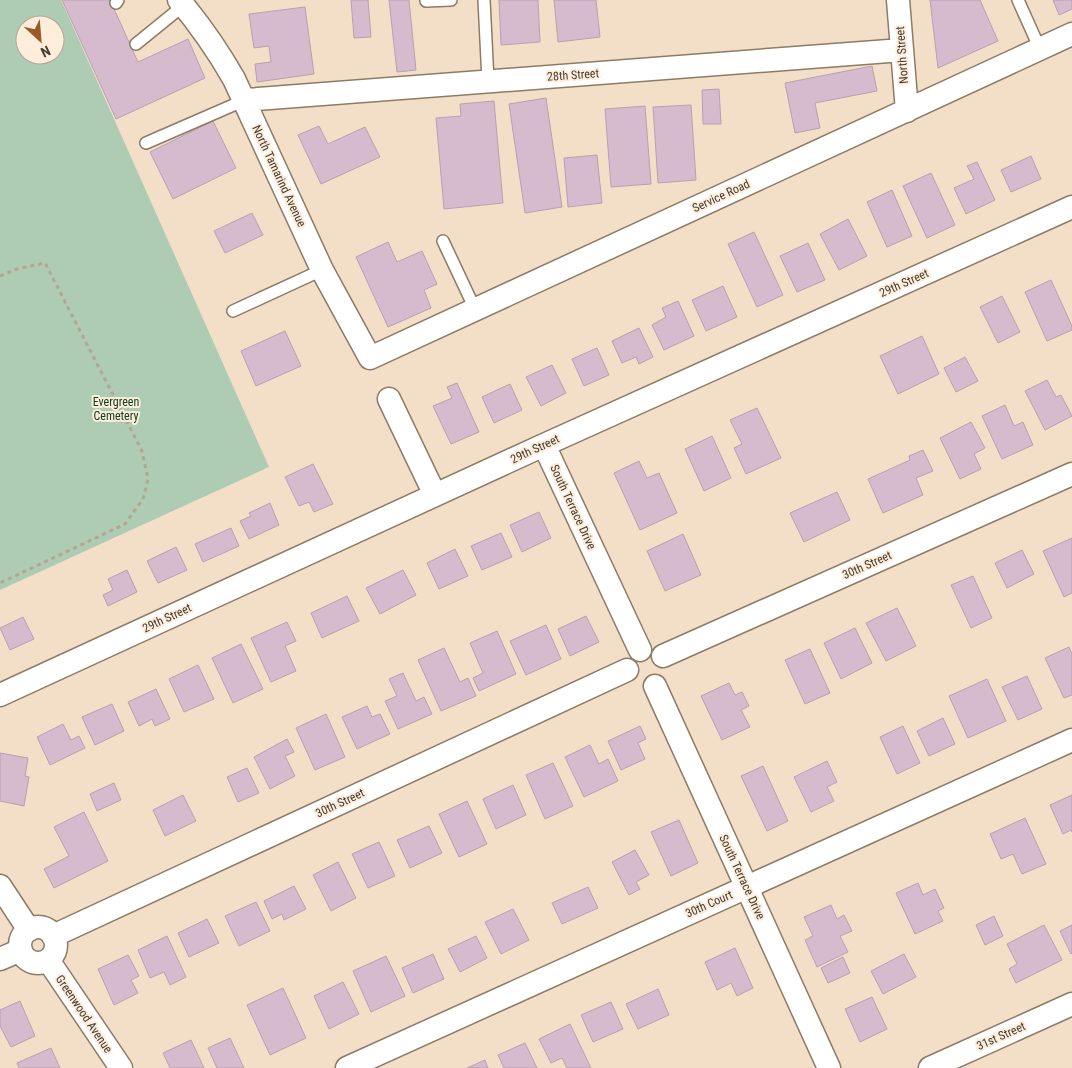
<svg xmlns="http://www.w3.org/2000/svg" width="1072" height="1068" viewBox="0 0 1072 1068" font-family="'Roboto Condensed',sans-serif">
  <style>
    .green { fill: #aeccb3; fill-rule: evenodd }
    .building { fill: #d5bbcd; stroke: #b9a0b1 }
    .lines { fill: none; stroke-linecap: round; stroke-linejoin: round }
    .service-casing { stroke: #8c7b65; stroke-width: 14 }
    .minor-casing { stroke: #8c7b65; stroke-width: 25 }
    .path { stroke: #b4a492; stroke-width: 3; stroke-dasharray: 4 4; stroke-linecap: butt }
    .service { stroke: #fff; stroke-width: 11 }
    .minor { stroke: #fff; stroke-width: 22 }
    .labels { text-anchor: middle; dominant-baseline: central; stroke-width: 4; stroke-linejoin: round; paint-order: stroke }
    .street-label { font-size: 12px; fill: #433b31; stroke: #fdedda }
    .park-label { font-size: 12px; fill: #0e411f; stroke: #fdedda }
  </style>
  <rect width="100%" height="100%" fill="#f3dfc8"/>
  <path class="green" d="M0,0H61L269,467L0,590ZM25,25H55V55H25Z"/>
  <path class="building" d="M62,0H110L138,62L188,39L205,78L116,119Z
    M351,0H368L371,37L354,38Z
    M389,0H409L416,70L397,72Z
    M499,0H538L540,42L501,45Z
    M554,0H596L600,37L558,42Z
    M930,0H980L998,41L938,68Z
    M1053,0H1072V9L1059,15Z
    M305,7L314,74L257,82L255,64L271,62L269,46L254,48L249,14Z
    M872,66L877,91L815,103L820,128L795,133L785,83Z
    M719,89L721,124H703L702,90Z
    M546,98L562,207L525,213L509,104Z
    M494,101L503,203L444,209L436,118L461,116L460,104Z
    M691,105L696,180L658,183L653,107Z
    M645,106L651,184L611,187L605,109Z
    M213,121L236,168L173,199L150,152Z
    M319,126L328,144L365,127L380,157L321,184L298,135Z
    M597,155L602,203L568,207L564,158Z
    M1031,156L1041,179L1011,192L1001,170Z
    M977,162L995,200L966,214L954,188L974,179L967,166Z
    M931,173L955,225L927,238L903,186Z
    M892,190L912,236L887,247L867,202Z
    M252,213L263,235L225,253L214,231Z
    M848,219L867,256L839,270L820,234Z
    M754,232L783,295L757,307L728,244Z
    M388,242L397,262L422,251L437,284L424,290L431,308L388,327L356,257Z
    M808,243L825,280L797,292L780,256Z
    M1051,280L1072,326V330L1047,341L1025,292Z
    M723,286L737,317L706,331L692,300Z
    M1002,296L1020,332L998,343L980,307Z
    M678,301L694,336L664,350L652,325L666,317L662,308Z
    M639,328L653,357L639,364L636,357L622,363L612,341Z
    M285,331L301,366L256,386L241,351Z
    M922,336L939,374L898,394L880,356Z
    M597,348L609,375L584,386L572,359Z
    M965,357L978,381L956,392L944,368Z
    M552,365L566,393L541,406L526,377Z
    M1047,380L1056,397L1061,395L1072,416L1045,430L1025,391Z
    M457,383L479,432L451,444L433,406L452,398L447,387Z
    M510,384L522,410L494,423L482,397Z
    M1005,405L1014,426L1023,422L1033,445L1002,459L982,416Z
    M757,408L781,458L746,474L734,448L742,444L730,420Z
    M971,422L985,448L974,454L981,469L960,479L940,438Z
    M712,436L731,478L704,491L685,449Z
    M923,450L933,471L916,478L923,495L883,513L868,479L910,460L909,456Z
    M639,461L647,478L659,473L677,513L640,530L614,473Z
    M313,464L333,504L314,512L309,502L299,506L285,477Z
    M837,492L850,520L804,542L790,513Z
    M270,503L279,525L249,539L240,521L251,516L249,513Z
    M539,512L551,538L522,552L510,525Z
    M231,528L239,546L203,562L195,544Z
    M501,533L512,557L482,570L471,546Z
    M683,534L701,575L665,591L647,551Z
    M1072,538V593L1064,597L1043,551Z
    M176,547L187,570L158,583L147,561Z
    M455,549L468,576L439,589L427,563Z
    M1022,550L1034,574L1007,588L995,563Z
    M127,570L137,592L108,606L103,595L113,590L108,579Z
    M403,570L416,595L380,614L366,588Z
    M973,576L992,618L971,628L951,585Z
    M347,596L359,621L322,638L311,613Z
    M897,608L916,646L886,661L866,623Z
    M586,616L599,642L570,656L558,629Z
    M23,617L34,639L10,650L0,628Z
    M287,622L296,641L285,646L296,671L271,682L251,638Z
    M546,625L561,659L526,675L510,641Z
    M855,628L872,663L841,679L824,643Z
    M497,631L516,674L479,691L473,678L483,673L470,643Z
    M241,644L263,689L233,703L212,658Z
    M1069,647L1072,654V695L1064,698L1045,658Z
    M444,648L460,682L468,678L476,696L441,711L418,660Z
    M810,649L830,693L805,704L785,660Z
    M198,665L214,699L184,712L169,679Z
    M403,673L416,701L424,697L432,714L398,729L385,701L397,696L389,679Z
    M1027,676L1042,709L1018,720L1002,687Z
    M987,679L1006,721L968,738L949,696Z
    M729,683L735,695L742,692L749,706L741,710L750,727L722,740L701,696Z
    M156,689L170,719L155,726L152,719L139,726L128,702Z
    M112,704L124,731L95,745L82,717Z
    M367,706L372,717L380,714L390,734L357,749L342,717Z
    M326,714L345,757L315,770L296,728Z
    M943,718L955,744L929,756L917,731Z
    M63,724L71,740L79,736L85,748L50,765L37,737Z
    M640,726L646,739L638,743L645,759L621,770L608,741Z
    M903,726L920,763L897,774L880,737Z
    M287,739L294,752L285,756L295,776L270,789L254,757Z
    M590,745L599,764L608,759L618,781L584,797L565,757Z
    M0,753L28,758L25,776L29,777L24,806L0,801Z
    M827,761L837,782L827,787L834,801L811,812L794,777Z
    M553,763L573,806L545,819L526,775Z
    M763,766L788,821L767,831L741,776Z
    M247,768L259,793L238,802L227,777Z
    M114,783L121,800L97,811L90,794Z
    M513,785L526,815L496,829L483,799Z
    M183,795L196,821L165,836L153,810Z
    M1072,795V832L1071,830L1063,834L1050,805Z
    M467,801L487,844L459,857L439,814Z
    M84,812L108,861L54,888L44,869L69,856L54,827Z
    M1025,818L1046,864L1022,874L1013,854L1001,859L990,834Z
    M679,820L698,863L671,876L651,832Z
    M429,826L442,853L410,868L397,840Z
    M379,842L395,876L368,888L352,854Z
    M635,850L649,875L636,882L640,889L629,895L612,862Z
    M338,862L356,898L331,911L313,875Z
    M918,883L923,895L935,889L944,908L938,911L943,921L915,934L896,893Z
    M294,886L306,909L284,920L282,914L272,919L264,901Z
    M588,887L598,908L562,924L552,903Z
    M256,902L270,931L239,946L225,916Z
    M831,905L837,919L844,915L852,931L840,936L848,952L817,967L805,940L813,936L804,917Z
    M513,909L529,940L501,954L485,922Z
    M994,916L1003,936L985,945L976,925Z
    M207,919L219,943L189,957L178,933Z
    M1044,925L1062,960L1016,983L1009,969L1017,964L1007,944Z
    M1072,925V953L1071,954L1060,931Z
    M167,936L186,977L170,985L164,972L150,978L138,950Z
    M476,936L487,958L460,972L448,949Z
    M735,948L753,988L737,996L731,983L717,990L705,962Z
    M433,954L444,979L413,993L402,968Z
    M904,954L916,977L883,994L871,971Z
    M128,955L139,976L131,980L138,993L114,1005L98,969Z
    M386,956L405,996L371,1012L353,971Z
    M843,957L850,973L828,983L821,968Z
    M343,982L359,1014L329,1029L314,996Z
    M283,988L306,1038L270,1055L247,1005Z
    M658,989L669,1015L638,1029L626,1004Z
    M872,997L887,1029L860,1042L845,1009Z
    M20,1001L35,1036L11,1047L0,1026V1010Z
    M611,1002L623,1029L593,1042L581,1015Z
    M570,1024L591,1068H567L562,1058L551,1063L539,1039Z
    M230,1038L244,1068H217L208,1048Z
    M191,1040L204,1068H170L163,1053Z
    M525,1043L537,1068H504L498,1055Z
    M51,1048L60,1068H19L17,1063Z
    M485,1060L488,1068H467Z"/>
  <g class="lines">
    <defs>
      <path id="service" d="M484,0L488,81
        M1018,0L1040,49
        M426,1L451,0
        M116,3L118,0
        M136,44L184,5
        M146,143L245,100
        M443,241L475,309
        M233,311L322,270"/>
      <path id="minor" d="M179,0C200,25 218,51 234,79L322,270L370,358L1072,34
        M898,0L907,111
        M245,100L902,50
        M389,399L435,495
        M544,445L640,650
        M663,656L1072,474
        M655,686L829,1068
        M0,695L544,445L1072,207
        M0,886L29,930
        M20 945a18 18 0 1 1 36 0a18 18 0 1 1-36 0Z
        M53,936L627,670
        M0,959L21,950
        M48,960L121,1068
        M347,1068L1072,740
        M930,1068L1072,1004"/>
    </defs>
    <use href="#service" class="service-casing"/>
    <use href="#minor" class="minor-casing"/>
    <path class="path" d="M0,276L17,269L45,263L142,451L148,479L143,499L125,524L0,583"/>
    <use href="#service" class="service"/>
    <use href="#minor" class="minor"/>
  </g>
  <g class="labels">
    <g class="street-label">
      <text transform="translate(902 55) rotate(-94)">North Street</text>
      <text transform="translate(573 75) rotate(-4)">28th Street</text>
      <text transform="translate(279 176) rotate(65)">North Tamarind Avenue</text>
      <text transform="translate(721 196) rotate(-25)">Service Road</text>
      <text transform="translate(904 283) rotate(-24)">29th Street</text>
      <text transform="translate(535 449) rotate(-25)">29th Street</text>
      <text transform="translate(573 507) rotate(65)">South Terrace Drive</text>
      <text transform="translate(867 565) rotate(-24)">30th Street</text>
      <text transform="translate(167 618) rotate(-25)">29th Street</text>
      <text transform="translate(340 803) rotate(-25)">30th Street</text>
      <text transform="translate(742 877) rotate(65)">South Terrace Drive</text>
      <text transform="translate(709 904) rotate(-24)">30th Court</text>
      <text transform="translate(84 1014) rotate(56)">Greenwood Avenue</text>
      <text transform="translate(1001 1036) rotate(-24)">31st Street</text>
    </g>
    <g class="park-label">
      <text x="116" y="402">Evergreen<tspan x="116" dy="14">Cemetery</tspan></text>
    </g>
  </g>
  <g transform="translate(40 40) rotate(154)"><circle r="24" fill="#fdedda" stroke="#b3a696"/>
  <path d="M0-4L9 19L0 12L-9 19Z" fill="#9b5828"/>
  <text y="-8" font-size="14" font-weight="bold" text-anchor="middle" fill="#433b31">N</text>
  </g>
</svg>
